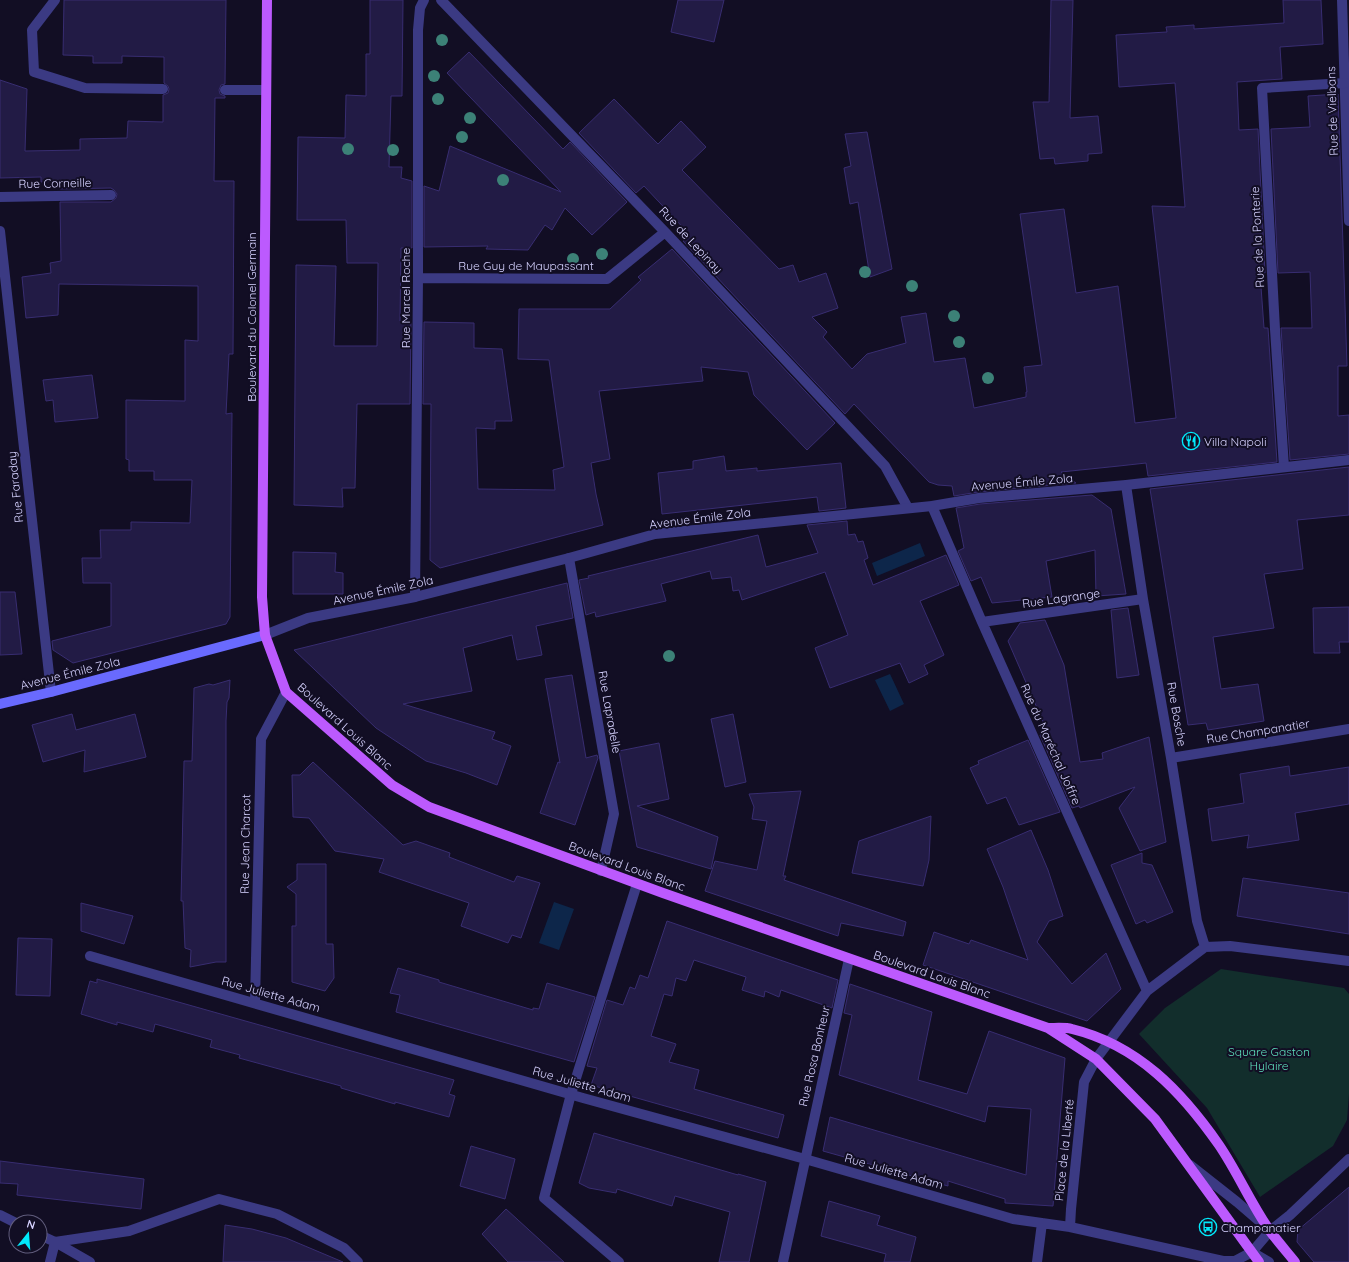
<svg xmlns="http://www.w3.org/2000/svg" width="1349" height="1262" viewBox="0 0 1349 1262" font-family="Quicksand,sans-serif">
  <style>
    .green { fill: #122e2c }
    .water { fill: #0d264a }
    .building { fill: #221b45; stroke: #382d71 }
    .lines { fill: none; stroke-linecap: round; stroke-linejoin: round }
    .service { stroke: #3b3a83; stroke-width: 10 }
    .minor { stroke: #3b3a83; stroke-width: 10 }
    .tertiary { stroke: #3b3a83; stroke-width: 10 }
    .secondary { stroke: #696afe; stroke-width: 10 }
    .primary { stroke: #bc5afe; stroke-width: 10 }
    .tree { fill: #3c8177 }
    .labels { text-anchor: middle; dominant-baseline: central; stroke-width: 4; stroke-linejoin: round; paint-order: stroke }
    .street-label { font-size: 12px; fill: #d6d2ff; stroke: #120e24 }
    .poi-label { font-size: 12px; fill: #d6d2ff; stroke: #120e24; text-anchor: start }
    .park-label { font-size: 12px; fill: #5edfbb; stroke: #120e24 }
  </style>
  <rect width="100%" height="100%" fill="#120e24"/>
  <path class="green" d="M1221,969L1344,988L1349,994V1094L1347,1120L1333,1146L1260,1197L1207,1108L1139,1034L1165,1008Z"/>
  <path class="water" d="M920,543L925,556L877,576L872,563Z
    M890,674L904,704L890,711L875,680Z
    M554,902L574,909L559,950L539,943Z"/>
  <path class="building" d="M64,0H226L225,84L221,85L219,90L220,94L225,96V98H215L214,181H234L233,354H229L226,414L232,413L230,617L226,624L73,663L53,650L52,641L111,626V583H83L82,558H101L100,530H131V522L190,523L192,480H154V471H129V460L126,459V400L185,401V340L198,341V286L59,284L58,315L26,318L22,277L51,273L50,263L61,261L60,202H111L116,198L117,194L114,190L111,188L60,189V181L41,182V177L0,178V80L27,89L25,151L80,150V139L127,138L128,121L163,122V95L168,93L169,89L168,86L164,83V57L122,56V63H93V56L63,55Z
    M370,0H403L402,96H391L389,167H402L401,178L412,181V248H401L400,321L411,322L410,404H357L355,488H342L343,507L294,505L296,265L336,266L334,346H377L378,263H347L346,220H297L298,137L345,138L346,95L366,96V54H370Z
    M678,0H724L714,42L671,32Z
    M1051,0H1073L1070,118L1098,116L1102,153L1088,154V161L1055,164L1054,158L1040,159L1033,102H1049Z
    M1283,0H1321L1323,44L1280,47L1282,79L1237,82L1239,130L1258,129L1265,273H1260L1264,328H1268L1277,462L1148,476L1146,463L1119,466L1061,472L1076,483L978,492L954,496L952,486L938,485L929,482L854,404L845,414L683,241L690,235L644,186L636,193L579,133L614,99L658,144L681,121L706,147L682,170L779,269L793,265L799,282L826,273L838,308L812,317L827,332L823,337L852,369L867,354L906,343L901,317L926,313L934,362L965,358L974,408L1026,397V392H1027L1024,367L1042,365L1020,214L1064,209L1076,293L1118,286L1135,423L1176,418L1152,206L1185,207L1175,83L1119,87L1116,35L1167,32L1166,27L1194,25V29L1284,23Z
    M469,52L563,149L570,142L627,202L592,235L565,208L552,230L545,225L528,250L486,249L488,246L424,247V186L439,191L450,146L561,192L447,73Z
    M1338,94L1347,366H1338V416L1349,415V454L1290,460L1281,328H1312L1310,272L1278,273L1271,129L1310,127L1308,96Z
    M867,132L892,269L870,277L858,202L850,204L844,168L851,166L845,134Z
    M672,249L835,423L807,450L754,395L748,372L701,367L703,381L599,391L610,459L591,463L596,494L603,525L440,568L430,560L431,404H423L424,322L474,323V348L502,349L512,421H495V429L476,428L478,489L555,490L553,470L564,467L549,360L518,359L519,309H610L641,280L638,277Z
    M92,375L98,418L55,422L53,400L46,401L43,380Z
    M724,456L726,471L757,468V471L841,463L846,508L819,511L817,497L662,514L658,473L693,469V461Z
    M1349,467V515L1297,520L1303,569L1264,574L1274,628L1213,637L1221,689L1258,684L1264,721L1208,730L1206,723L1188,725L1150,489Z
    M1092,495L1111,509L1126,594L1096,596L1095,550L1046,561L1052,597L992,603L981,577L971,581L958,551L964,548L956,508L980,504Z
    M847,521L848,535L855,534L858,542L863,541L868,558L864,560L873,585L946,555L959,585L920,601L944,655L924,665L928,674L909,683L900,663L830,688L815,648L848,635L825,572L742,600L739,590L733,591L731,577L712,579L710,571L661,584L666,601L596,617L595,612L586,615L579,580L589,578L588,576L758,535L766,567L818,553L807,525Z
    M293,552L336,553L335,572L343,573V594H293Z
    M567,583L573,618L536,626L542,655L517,660L512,635L463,648L472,691L403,704L495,732L492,739L511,746L497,785L466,773L426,761L376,728L294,650Z
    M0,592H15L22,654L0,655Z
    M1349,607V642H1339L1340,653H1314L1313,608Z
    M1128,608L1139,675L1117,678L1111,610Z
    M1045,620L1064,665L1080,762L1103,759L1102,753L1149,737L1166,842L1140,851L1119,808L1135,787L1080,808L1079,806L1072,808L1040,735L1047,731L1008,641L1020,623Z
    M572,675L586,758L597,755L598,758L575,825L540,813L558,762L560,763L545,679Z
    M230,680L229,698L227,702L226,721V962H216L190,967L191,950L185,948L183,901H181L184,761H192L194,688L209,684L213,685Z
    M72,714L76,730L135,714L146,757L84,772L85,750L43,762L32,725Z
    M733,714L746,782L725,787L711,719Z
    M1028,740L1060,812L1019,825L1006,797L987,804L970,768L979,764L978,761Z
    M659,743L669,799L637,806L718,837L711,869L637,847L619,751Z
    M313,762L403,845L416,841L450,853L449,857L514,882L517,876L540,883L521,938L512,935L508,943L461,926L469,903L379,872L384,859L335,851L309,818L293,817L292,775H300Z
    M1289,766L1290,776L1349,767V804L1295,813L1299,840L1247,848L1249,835L1212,841L1208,809L1244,803L1240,774Z
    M801,791L783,876H786L784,880L906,922L903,936L841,923L838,936L705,891L715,861L757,870L767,821L752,819L754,807L749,794Z
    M931,816L929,860L923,886L852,873L859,841Z
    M1031,830L1048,870L1063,916L1049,921L1037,942L1072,984L1106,953L1121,989L1087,1021L923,965L934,932L969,944L971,940L1028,960L1003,887L987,849Z
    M1142,853V863L1152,865L1173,912L1147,923L1145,920L1136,924L1111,865Z
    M297,864H326V944H333L334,978L325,991L292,982V926H296V894L287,887L297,880Z
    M1243,878L1349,893V934L1237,916Z
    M81,903L133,916L124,944L81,931Z
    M667,921L838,980L832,1008L781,990L779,997L765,991L764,997L742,990L746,977L694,960L686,981L676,978L672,996L664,994L651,1036L676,1044L669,1062L699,1070L694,1089L784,1115L778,1138L591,1085L597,1068L587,1066L607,1000L623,1005L630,987L635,989L640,975L648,978Z
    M18,938L52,939L50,996L16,995Z
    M398,968L439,980V982L533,1010V1008L539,1009L547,983L595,997L574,1062L396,1012L400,995L390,993Z
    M97,979L454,1080L449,1094L455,1096L449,1117L395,1102V1104L341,1088V1086L239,1058L240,1055L210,1047L212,1040L155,1024L153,1032L117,1022V1025L81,1014L90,981L97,983Z
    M850,984L932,1012L918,1080L967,1094L989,1031L1065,1058L1053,1206L1005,1203V1199L948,1181V1186L823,1151L830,1117L1026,1175L1031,1109L988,1106L985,1122L839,1075L852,1015L844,1013Z
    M594,1133L738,1175V1174L766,1182L749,1262H719L730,1212L675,1196L672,1206L617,1189L616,1193L589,1188L579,1183Z
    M471,1146L515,1159L505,1199L460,1186Z
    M0,1161L144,1179L141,1209L17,1195L18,1184L0,1183Z
    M1349,1187V1262H1314L1297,1242L1298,1230Z
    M829,1201L880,1216L877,1225L916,1237L910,1262H884L886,1254L821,1236Z
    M506,1209L564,1262H508L482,1234Z
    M225,1225L252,1229L286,1238L343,1262H223Z"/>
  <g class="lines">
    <path class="service" d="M55,0L32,30L34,72L85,88L163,89
      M1342,0L1349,221
      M225,90H266
      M0,1215L16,1223
      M40,1235L55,1242L129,1231L219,1199L277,1214L344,1248L358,1262
      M50,1262L55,1242L90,1262"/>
    <path class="minor" d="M441,0L665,232L885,466L908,508
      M0,197L111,195
      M0,231L51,692
      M418,278L607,279L665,232
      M1284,467L1275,329L1262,88L1345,83
      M1126,485L1143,599L1171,758L1197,921L1205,947
      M932,506L982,622L1147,991
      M569,558L614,814L601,871
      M415,597L418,278V30L420,8L424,0
      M982,622L1143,599
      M1171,758L1349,729
      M90,956L583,1098L805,1159L1013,1219L1070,1227L1223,1261H1235L1252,1252L1270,1231L1290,1215L1349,1159
      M255,1003L261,739L286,692
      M1190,1165L1237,1202L1266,1227
      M1070,1227L1071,1209L1084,1082L1096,1059L1147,991L1205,947L1230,946L1349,961
      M1252,1252L1269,1262
      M619,1262L544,1198L571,1094L637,884
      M783,1262L849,959
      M1037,1262L1042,1223"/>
    <path class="tertiary" d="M265,635L308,618L415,597L569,558L655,534L932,506L979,498L1126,485L1349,460"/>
    <path class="secondary" d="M0,704L51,692L265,635"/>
    <path class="primary" d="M267,0L262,597L265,635L286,692L392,785L429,807L663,893L1048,1028L1096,1059L1155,1119L1259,1262
      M1048,1028C1056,1028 1065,1027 1072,1029C1138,1045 1182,1092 1219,1145C1238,1173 1251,1204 1270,1231C1278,1242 1287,1252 1295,1262"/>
  </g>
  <g class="tree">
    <circle cx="442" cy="40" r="6"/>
    <circle cx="434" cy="76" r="6"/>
    <circle cx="438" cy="99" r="6"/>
    <circle cx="470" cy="118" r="6"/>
    <circle cx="462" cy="137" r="6"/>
    <circle cx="348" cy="149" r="6"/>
    <circle cx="393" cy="150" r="6"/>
    <circle cx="503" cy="180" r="6"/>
    <circle cx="602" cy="254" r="6"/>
    <circle cx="573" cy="259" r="6"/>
    <circle cx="865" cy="272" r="6"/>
    <circle cx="912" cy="286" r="6"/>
    <circle cx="954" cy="316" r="6"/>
    <circle cx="959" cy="342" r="6"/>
    <circle cx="988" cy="378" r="6"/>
    <circle cx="669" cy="656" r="6"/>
  </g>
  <defs>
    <symbol id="restaurant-ring" viewBox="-11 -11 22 22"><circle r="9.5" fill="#120e24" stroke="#01e9fb" stroke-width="1.5"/><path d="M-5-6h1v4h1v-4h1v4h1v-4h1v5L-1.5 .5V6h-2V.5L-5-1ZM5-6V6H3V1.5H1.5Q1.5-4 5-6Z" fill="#01e9fb"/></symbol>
    <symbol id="bus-ring" viewBox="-11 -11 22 22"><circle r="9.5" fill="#120e24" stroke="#01e9fb" stroke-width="1.5"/><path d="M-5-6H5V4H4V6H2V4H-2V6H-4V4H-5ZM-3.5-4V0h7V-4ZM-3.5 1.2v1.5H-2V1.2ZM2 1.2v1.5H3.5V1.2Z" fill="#01e9fb"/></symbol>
  </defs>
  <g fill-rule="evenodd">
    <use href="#restaurant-ring" x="1181" y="431" width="20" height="20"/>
    <use href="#bus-ring" x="1198" y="1217" width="20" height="20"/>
  </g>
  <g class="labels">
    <g class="street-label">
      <text transform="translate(1332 111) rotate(-92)">Rue de Vielbans</text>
      <text transform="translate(55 183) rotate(-1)">Rue Corneille</text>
      <text transform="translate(1257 237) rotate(-93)">Rue de la Ponterie</text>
      <text transform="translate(691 240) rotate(47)">Rue de Lepinay</text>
      <text x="526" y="265">Rue Guy de Maupassant</text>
      <text transform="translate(405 298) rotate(-90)">Rue Marcel Roche</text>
      <text transform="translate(251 317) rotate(-90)">Boulevard du Colonel Germain</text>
      <text transform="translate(1022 482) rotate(-5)">Avenue Émile Zola</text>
      <text transform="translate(15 487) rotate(-96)">Rue Faraday</text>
      <text transform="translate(700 518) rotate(-7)">Avenue Émile Zola</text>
      <text transform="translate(383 590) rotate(-12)">Avenue Émile Zola</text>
      <text transform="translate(1061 598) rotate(-8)">Rue Lagrange</text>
      <text transform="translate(70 673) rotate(-14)">Avenue Émile Zola</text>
      <text transform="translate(610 712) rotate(80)">Rue Lapradelle</text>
      <text transform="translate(1177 714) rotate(80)">Rue Bosche</text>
      <text transform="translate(345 726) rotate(42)">Boulevard Louis Blanc</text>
      <text transform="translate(1258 731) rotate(-9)">Rue Champanatier</text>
      <text transform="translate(1051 744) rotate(66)">Rue du Maréchal Joffre</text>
      <text transform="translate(245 844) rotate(-89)">Rue Jean Charcot</text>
      <text transform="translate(627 866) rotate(20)">Boulevard Louis Blanc</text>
      <text transform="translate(932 974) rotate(19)">Boulevard Louis Blanc</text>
      <text transform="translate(271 994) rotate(16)">Rue Juliette Adam</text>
      <text transform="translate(814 1056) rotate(-77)">Rue Rosa Bonheur</text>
      <text transform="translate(582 1084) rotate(16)">Rue Juliette Adam</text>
      <text transform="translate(1064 1150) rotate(-84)">Place de la Liberté</text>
      <text transform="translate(894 1171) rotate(16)">Rue Juliette Adam</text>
    </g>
    <g class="poi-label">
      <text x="1204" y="441">Villa Napoli</text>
      <text x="1221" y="1227">Champanatier</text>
    </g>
    <g class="park-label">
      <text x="1269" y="1051">Square Gaston<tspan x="1269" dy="14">Hylaire</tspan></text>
    </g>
  </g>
  <g transform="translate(28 1234) rotate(17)"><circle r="19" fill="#120e24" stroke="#605c7c"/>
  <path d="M0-3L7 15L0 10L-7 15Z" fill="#01e9fb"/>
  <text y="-6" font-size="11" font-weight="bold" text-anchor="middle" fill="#d6d2ff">N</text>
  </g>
</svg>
